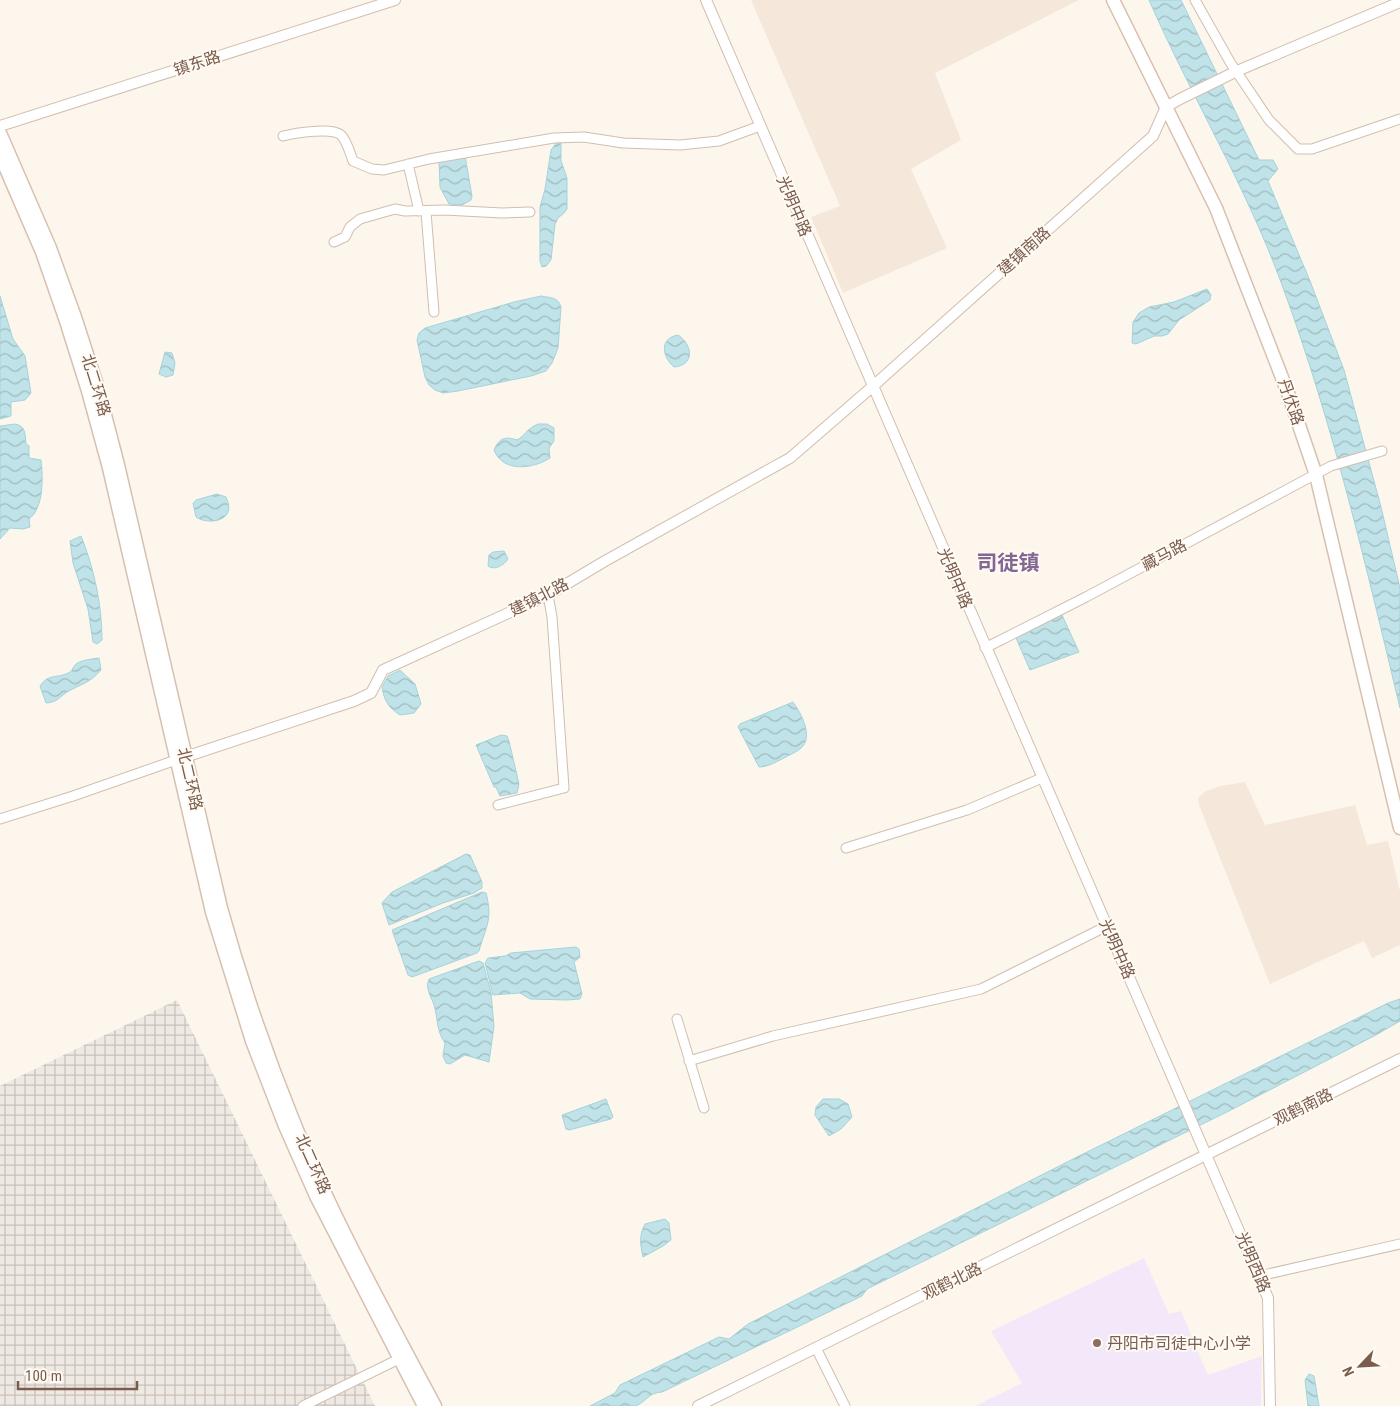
<svg xmlns="http://www.w3.org/2000/svg" width="1400" height="1406" viewBox="0 0 1400 1406" font-family="'Roboto Condensed','Noto Sans SC',sans-serif">
  <style>
    .residential { fill: #f5e8da }
    .industrial { fill: url(#industrial-grid) }
    .education { fill: #f3e8fa }
    .water { fill: url(#water-waves); stroke: #a5d3da }
    .lines { fill: none; stroke-linecap: round; stroke-linejoin: round }
    .minor-casing { stroke: #d1beb0; stroke-width: 11 }
    .tertiary-casing { stroke: #d1beb0; stroke-width: 12 }
    .secondary-casing { stroke: #d6c0b0; stroke-width: 15 }
    .minor { stroke: #fff; stroke-width: 9 }
    .tertiary { stroke: #fff; stroke-width: 10 }
    .secondary { stroke: #fff; stroke-width: 12 }
    .education-dot { fill: #8d6e63; stroke: #fffaf3; stroke-width: 2 }
    .labels { text-anchor: middle; dominant-baseline: central; stroke-width: 4; stroke-linejoin: round; paint-order: stroke }
    .street-label { font-size: 16px; fill: #7a5c4d; stroke: #fffaf3 }
    .education-label { font-size: 16px; fill: #785e54; stroke: #fffaf3; text-anchor: start }
    .district-label { font-size: 21px; font-weight: bold; fill: #846695; stroke: #fffaf3 }
  </style>
  <defs>
    <pattern id="industrial-grid" width="8" height="8" patternUnits="userSpaceOnUse" patternTransform="scale(1.25)"><rect width="8" height="8" fill="#efe9e4"/><path d="M0 4h8M4 0v8" fill="none" stroke="#c7c0bb"/></pattern>
    <pattern id="water-waves" width="16" height="10" patternUnits="userSpaceOnUse" patternTransform="scale(1.25)"><rect width="16" height="10" fill="#bfe3e8"/><path d="M0 5q4-4 8 0t8 0" fill="none" stroke="#a0bbbe"/></pattern>
  </defs>
  <rect width="100%" height="100%" fill="#fdf6ec"/>
  <path class="residential" d="M751,0H1079L935,73L961,140L911,169L947,248L843,293L811,217L840,206Z
    M1245,782L1265,825L1355,805L1367,845L1388,841L1400,891V945L1372,958L1364,941L1270,984L1199,805L1198,798L1204,792L1220,786Z"/>
  <path class="industrial" d="M177,1000L375,1406H0V1086Z"/>
  <path class="education" d="M1144,1258L1169,1314L1181,1311L1208,1375L1262,1356L1261,1406H975L1022,1383L991,1331Z"/>
  <path class="water" d="M1149,0H1181L1259,160H1273L1278,169L1268,181L1310,281L1344,370L1381,507L1400,588V708C1366,566 1333,423 1282,285C1246,186 1191,96 1149,0Z
    M561,141V161L567,178V209L564,213L558,218L555,224L551,260L546,266L542,267L540,261V207L545,189L551,150L557,142Z
    M465,156L472,196L471,200L462,205L449,204L440,187L439,160Z
    M1207,289L1211,295L1210,300L1179,320L1168,334L1162,336H1154L1136,344L1132,343L1133,322L1139,313L1149,307L1174,302Z
    M0,296L13,339L25,356L31,393L25,400L11,402V416L0,419Z
    M541,296C551,298 558,297 561,307L558,348L552,363L546,371L531,376L458,391L443,393L435,390L429,385L425,377L417,340L419,333L425,328L514,302Z
    M678,335C692,344 696,365 674,367C662,357 659,338 678,335Z
    M165,352L172,353L175,363L173,375L166,377L159,374Z
    M15,424C26,426 25,434 26,444L29,446V458L41,460C43,477 44,508 29,519L30,527L23,529L10,528L0,539V426Z
    M538,424H547L554,428V441L549,448L550,458C533,469 503,473 494,450C499,438 505,436 517,440C525,436 526,429 538,424Z
    M217,494L226,497C228,502 230,507 228,512C224,523 204,523 196,517L193,503L196,500Z
    M81,536C94,568 102,605 102,640L97,644L93,642L88,609L73,563L70,541Z
    M504,551L508,559C504,565 495,571 488,566L489,555L493,552Z
    M1062,615L1079,652L1030,670L1016,638Z
    M99,658L101,670C90,683 81,684 67,692C58,698 58,702 46,703L40,686C49,673 56,679 68,673C73,671 72,668 76,664C81,660 92,659 99,658Z
    M400,670L415,684L421,704L414,713L400,715C389,708 384,701 382,687L388,676Z
    M793,702C801,713 814,737 801,748C797,752 789,755 784,758C776,762 768,767 759,767L738,727L740,724Z
    M501,735L507,736L509,741L519,784L517,793L500,796L496,787H494L476,745Z
    M466,854L470,855L482,882V888L474,893L443,903L389,925L382,903L392,892Z
    M482,892L486,893C493,920 486,926 479,951L477,953L412,977L408,975L392,930Z
    M576,947L579,949L580,957L574,962L582,994L580,999L567,1000L530,999L520,993L493,995L485,963L488,958L505,956L511,953Z
    M479,961L483,963L491,993L494,1026L489,1062L465,1055L450,1064L446,1063L443,1056L445,1043C437,1032 438,1022 435,1009C434,1000 424,990 429,979Z
    M1400,999V1021L1376,1035L1227,1112L867,1289L862,1296L662,1392C648,1393 648,1400 636,1406H590L615,1393L620,1385L719,1337L729,1339L748,1324L1073,1159L1388,1003Z
    M606,1099L613,1117L611,1119L569,1130L566,1129L562,1115Z
    M823,1099H839L848,1104L852,1117L841,1129L829,1136L815,1115L816,1107Z
    M665,1219L669,1223L671,1240L663,1246L643,1257C640,1244 639,1235 645,1224Z
    M1309,1374L1314,1376L1319,1406H1308L1305,1380Z"/>
  <g class="lines">
    <defs>
      <path id="minor" d="M1195,0L1230,62L1269,120L1298,149H1312L1400,119
        M283,136C295,133 332,127 341,135C347,141 350,153 353,161L372,169L384,170L429,159L554,138L584,137L623,143L680,145L719,141L760,126
        M408,164L419,211
        M426,212L434,312
        M334,242L345,237L350,227L360,219L395,209L405,211L444,210L502,213L530,212
        M985,648L1086,597L1331,466L1382,451
        M498,805L564,788L552,617L548,595
        M0,819L73,796L176,760
        M846,848L967,810L1042,778
        M677,1019L704,1108
        M689,1061L773,1036L981,989L1107,926
        M1259,1276L1400,1244
        M816,1348L845,1406
        M303,1406L403,1357"/>
      <path id="tertiary" d="M706,0L1268,1298L1270,1406
        M0,126L395,0
        M185,757L354,701L371,693L383,670L548,595L605,561L790,458L872,387L1153,136L1166,107L1180,99L1237,71L1400,2
        M698,1406L1400,1059"/>
      <path id="secondary" d="M1113,0L1216,208L1288,393L1316,475L1400,828
        M0,133L50,248L75,317L98,388L118,465L221,908C241,980 265,1051 293,1120C333,1219 385,1312 435,1406
        M0,155L42,252L66,321L88,391L109,468L212,912L252,1041L285,1126L316,1196L424,1406"/>
    </defs>
    <use href="#minor" class="minor-casing"/>
    <use href="#tertiary" class="tertiary-casing"/>
    <use href="#secondary" class="secondary-casing"/>
    <use href="#minor" class="minor"/>
    <use href="#tertiary" class="tertiary"/>
    <use href="#secondary" class="secondary"/>
  </g>
  <circle class="education-dot" cx="1097" cy="1343" r="5"/>
  <g class="labels">
    <g class="street-label">
      <text transform="translate(197 63) rotate(-18)">镇东路</text>
      <text transform="translate(794 206) rotate(67)">光明中路</text>
      <text transform="translate(1024 251) rotate(-42)">建镇南路</text>
      <text transform="translate(96 385) rotate(73)">北二环路</text>
      <text transform="translate(1291 402) rotate(71)">丹伏路</text>
      <text transform="translate(1164 555) rotate(-28)">藏马路</text>
      <text transform="translate(955 578) rotate(67)">光明中路</text>
      <text transform="translate(539 597) rotate(-27)">建镇北路</text>
      <text transform="translate(190 779) rotate(77)">北二环路</text>
      <text transform="translate(1117 949) rotate(66)">光明中路</text>
      <text transform="translate(1303 1107) rotate(-26)">观鹤南路</text>
      <text transform="translate(313 1164) rotate(66)">北二环路</text>
      <text transform="translate(1253 1262) rotate(67)">光明西路</text>
      <text transform="translate(952 1281) rotate(-26)">观鹤北路</text>
    </g>
    <g class="education-label">
      <text x="1107" y="1343">丹阳市司徒中心小学</text>
    </g>
    <g class="district-label">
      <text x="1008" y="563">司徒镇</text>
    </g>
  </g>
  <g transform="translate(1360 1366) rotate(245)" stroke="#fffaf3" stroke-width="4" paint-order="stroke">
  <path d="M0-4L9 19L0 12L-9 19Z" fill="#7a5c4d"/>
  <text y="-8" font-size="14" font-weight="bold" text-anchor="middle" fill="#7a5c4d">N</text>
  </g>
  <path d="M18 1381v8h119v-8" fill="none" stroke="#7a5c4d" stroke-width="2.5"/>
  <text x="25" y="1381" font-size="15" fill="#7a5c4d" stroke="#fffaf3" stroke-width="4" paint-order="stroke">100 m</text>
</svg>
